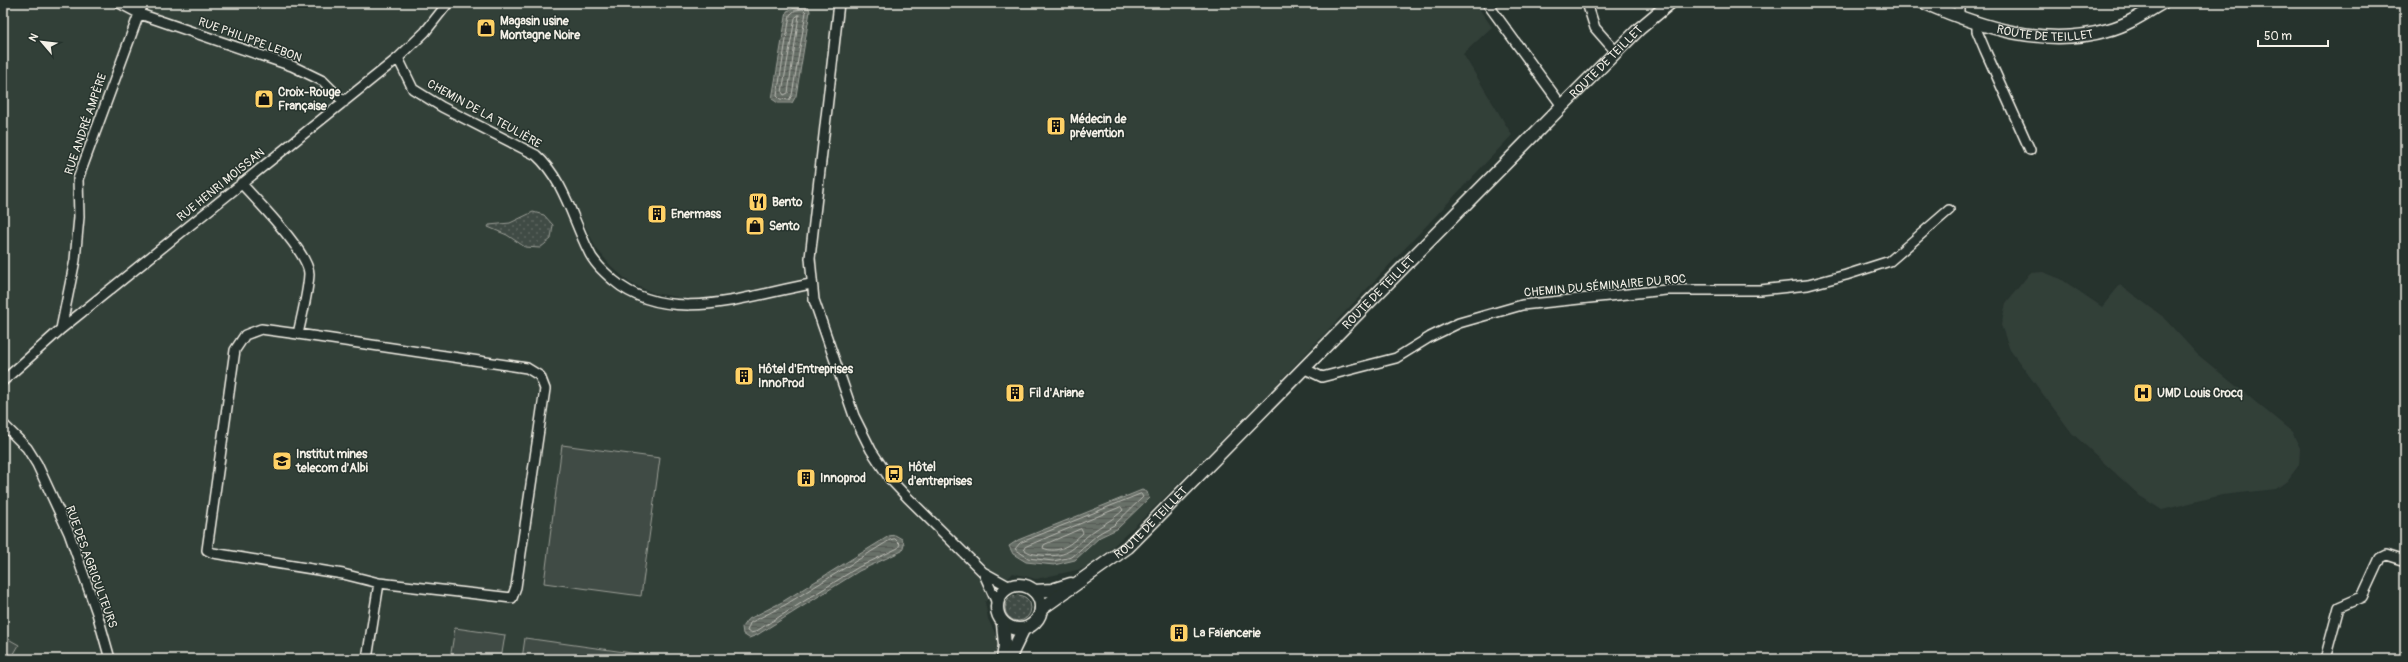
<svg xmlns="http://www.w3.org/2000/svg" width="2408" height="662" viewBox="0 0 2408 662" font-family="Pangolin,sans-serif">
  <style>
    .built { fill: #333f39; fill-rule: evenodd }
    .grass { fill: url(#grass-dots); stroke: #9a9e96 }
    .garden { fill: #414b45; stroke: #9a9e96 }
    .water { fill: url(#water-rules); stroke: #9fa39b }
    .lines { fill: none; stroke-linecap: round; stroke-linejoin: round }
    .shore { stroke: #bcbdb5; stroke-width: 1 }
    .minor-casing { stroke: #f4f1e8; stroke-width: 12 }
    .major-casing { stroke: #f4f1e8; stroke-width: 15 }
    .minor { stroke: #26332d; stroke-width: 9 }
    .major { stroke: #26332d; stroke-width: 12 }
    .labels { text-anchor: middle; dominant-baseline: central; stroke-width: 3; stroke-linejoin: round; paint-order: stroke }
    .poi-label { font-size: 12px; font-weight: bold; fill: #f4f1e8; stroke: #26332d; text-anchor: start }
    .street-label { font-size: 12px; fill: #f4f1e8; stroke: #26332d }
  </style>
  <defs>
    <pattern id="grass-dots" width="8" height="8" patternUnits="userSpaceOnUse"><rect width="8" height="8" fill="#414b45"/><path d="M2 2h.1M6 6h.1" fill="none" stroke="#5d6560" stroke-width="1.8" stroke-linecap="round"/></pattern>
    <pattern id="water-rules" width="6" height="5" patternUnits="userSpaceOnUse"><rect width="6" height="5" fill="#676f68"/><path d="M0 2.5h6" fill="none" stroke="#565a55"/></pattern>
  </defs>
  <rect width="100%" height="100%" fill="#26332d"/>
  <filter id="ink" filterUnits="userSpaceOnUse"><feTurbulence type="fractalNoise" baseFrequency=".025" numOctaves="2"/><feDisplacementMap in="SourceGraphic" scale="8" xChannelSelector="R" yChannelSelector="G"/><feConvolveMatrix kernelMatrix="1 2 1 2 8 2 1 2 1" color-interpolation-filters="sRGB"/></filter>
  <g filter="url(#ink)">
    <path class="built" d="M3,3H1475L1492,27L1463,54L1512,135L1260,402L1156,506L1091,567L1036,579L1013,573L985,602L988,619L996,635L999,649L995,659H3ZM570,195L596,248L611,266L630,283L654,293L677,297L676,312L649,306L631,298L598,272L589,261Z
      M2043,272L2061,279L2102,307L2120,285L2162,316L2197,354L2292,432L2300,448L2299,465L2287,481L2276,489L2222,495L2162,510L2140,496L2072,433L2010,350L2001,325L2006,303L2030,273Z"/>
    <path class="grass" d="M533,212L544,215L553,225L551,239L540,248L525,247L507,235L488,227L489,225L510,223Z
      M1005 608a13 13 0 1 1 26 0a13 13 0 1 1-26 0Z"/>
    <path class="garden" d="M562,445L660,458L641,596L544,583Z
      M455,628L505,635L501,659H450Z
      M3,636L19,645L11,659H3Z
      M525,638L674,659H522Z"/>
    <path class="water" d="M803,5L808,6L810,11L796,96L792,103H778L772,99L787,11Z
      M1142,490L1147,492L1149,498L1117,529L1100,537L1075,560L1054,565L1026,562L1013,554L1009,546L1018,540Z
      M895,535L902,539L904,544L902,551L859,571L757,635L749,638L743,634L742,627L747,620L782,602L889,536Z"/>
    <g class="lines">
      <path class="shore" d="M796,10L803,9L806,12L792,95L789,100L780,99L777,96L790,15Z
        M799,15L788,93L784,95L782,92L795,18Z
        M1141,494L1143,497L1114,525L1098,534L1072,557L1053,561L1028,558L1015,549L1020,543Z
        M1121,507L1123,510C1114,519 1105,523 1095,530C1074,545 1071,559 1041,555C1035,554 1029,554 1024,549L1025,547Z
        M1081,529L1083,533C1072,543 1059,555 1043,548L1044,545Z
        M895,539L900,544L898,548L857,568L755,632L750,633L747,631L750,623L785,605L890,540Z"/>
      <defs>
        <path id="minor" d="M119,3L140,14L292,66L323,81L344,102
          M839,3L810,258L814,300L854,416L871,450L890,479L907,497L983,572L1010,587
          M1487,3L1562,106
          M1587,3L1595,28L1616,52
          M1959,17V3
          M1977,24V31L1985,50L2030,150
          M398,58L413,89L442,107L536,155C563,179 572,217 588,250C593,262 603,271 613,280C668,327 749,295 811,284
          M241,183C257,201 309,253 309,274C308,293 302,315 298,334L527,368L540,376L545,389L516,587L512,598L379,583L343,574L213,553L207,550L235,350L245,335L261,329L298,334
          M61,329L75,260L79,217L78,179L143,3
          M1305,369L1322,377L1396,358L1430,337L1459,323L1522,305L1666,290H1760L1808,285L1846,275L1890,261L1949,210
          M3,381L61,329L398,58L425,32L448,3
          M3,424L27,448L37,464L69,533L97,613L110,659
          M983,572L997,603
          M367,659L379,583
          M2325,659L2339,607L2362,597L2380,558L2386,555L2405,561"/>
        <g id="major">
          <path id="s1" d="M1925,3C1982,28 2046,48 2108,30C2128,25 2145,13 2162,3"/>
          <circle cx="1019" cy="607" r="22"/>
          <path d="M1034,591L1052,590L1071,584"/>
          <path id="s2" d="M1041,609L1128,547L1562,106L1639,29L1670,3"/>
          <path d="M1003,624L1005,645L1003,659"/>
          <path d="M1009,659L1023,630"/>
        </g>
      </defs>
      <use href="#minor" class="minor-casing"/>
      <use href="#major" class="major-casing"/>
      <use href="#minor" class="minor"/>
      <use href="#major" class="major"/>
    </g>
  </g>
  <defs>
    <symbol id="shop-square" viewBox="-11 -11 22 22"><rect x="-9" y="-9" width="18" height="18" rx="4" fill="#ffd166" stroke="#26332d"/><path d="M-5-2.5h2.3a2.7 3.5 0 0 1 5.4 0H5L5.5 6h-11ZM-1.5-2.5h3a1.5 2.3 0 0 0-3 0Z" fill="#111"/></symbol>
    <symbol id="building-square" viewBox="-11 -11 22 22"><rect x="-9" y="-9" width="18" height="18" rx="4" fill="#ffd166" stroke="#26332d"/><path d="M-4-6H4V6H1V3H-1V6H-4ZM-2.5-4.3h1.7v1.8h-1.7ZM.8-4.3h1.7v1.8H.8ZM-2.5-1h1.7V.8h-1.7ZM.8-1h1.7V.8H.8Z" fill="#111"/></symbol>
    <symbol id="restaurant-square" viewBox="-11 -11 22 22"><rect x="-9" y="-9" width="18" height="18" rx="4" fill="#ffd166" stroke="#26332d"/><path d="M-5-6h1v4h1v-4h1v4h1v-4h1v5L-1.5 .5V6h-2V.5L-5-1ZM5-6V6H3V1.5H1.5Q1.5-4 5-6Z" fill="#111"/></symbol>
    <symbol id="hospital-square" viewBox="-11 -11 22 22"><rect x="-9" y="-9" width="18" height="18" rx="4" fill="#ffd166" stroke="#26332d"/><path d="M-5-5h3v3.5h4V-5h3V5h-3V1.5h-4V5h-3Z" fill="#111"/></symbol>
    <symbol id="university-square" viewBox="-11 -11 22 22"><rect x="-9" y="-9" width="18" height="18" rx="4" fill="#ffd166" stroke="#26332d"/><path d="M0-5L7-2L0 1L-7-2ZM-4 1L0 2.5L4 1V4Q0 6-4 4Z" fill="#111"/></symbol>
    <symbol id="bus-square" viewBox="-11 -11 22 22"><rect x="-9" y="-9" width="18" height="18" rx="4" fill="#ffd166" stroke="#26332d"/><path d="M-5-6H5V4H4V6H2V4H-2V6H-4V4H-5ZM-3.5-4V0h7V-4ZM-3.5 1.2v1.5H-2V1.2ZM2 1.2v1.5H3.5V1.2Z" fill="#111"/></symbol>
  </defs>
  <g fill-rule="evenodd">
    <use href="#shop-square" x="475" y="17" width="22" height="22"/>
    <use href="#shop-square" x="253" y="88" width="22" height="22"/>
    <use href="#building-square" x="1045" y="115" width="22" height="22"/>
    <use href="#restaurant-square" x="747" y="191" width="22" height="22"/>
    <use href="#building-square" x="646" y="203" width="22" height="22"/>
    <use href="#shop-square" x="744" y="215" width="22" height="22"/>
    <use href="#building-square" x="733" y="365" width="22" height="22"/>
    <use href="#building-square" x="1004" y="382" width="22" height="22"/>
    <use href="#hospital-square" x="2132" y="382" width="22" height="22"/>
    <use href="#university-square" x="271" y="450" width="22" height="22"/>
    <use href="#bus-square" x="883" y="463" width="22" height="22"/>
    <use href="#building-square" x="795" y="467" width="22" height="22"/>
    <use href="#building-square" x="1168" y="622" width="22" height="22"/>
  </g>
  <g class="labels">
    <g class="poi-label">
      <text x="500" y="21">Magasin usine<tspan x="500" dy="14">Montagne Noire</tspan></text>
      <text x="278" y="92">Croix-Rouge<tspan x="278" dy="14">Française</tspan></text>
      <text x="1070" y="119">Médecin de<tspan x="1070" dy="14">prévention</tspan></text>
      <text x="772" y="202">Bento</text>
      <text x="671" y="214">Enermass</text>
      <text x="769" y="226">Sento</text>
      <text x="758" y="369">Hôtel d'Entreprises<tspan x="758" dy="14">InnoProd</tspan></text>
      <text x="1029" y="393">Fil d'Ariane</text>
      <text x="2157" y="393">UMD Louis Crocq</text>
      <text x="296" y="454">Institut mines<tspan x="296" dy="14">telecom d'Albi</tspan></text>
      <text x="908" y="467">Hôtel<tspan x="908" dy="14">d'entreprises</tspan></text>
      <text x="820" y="478">Innoprod</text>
      <text x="1193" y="633">La Faïencerie</text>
    </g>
    <g class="street-label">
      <text stroke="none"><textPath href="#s1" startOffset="125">ROUTE DE TEILLET</textPath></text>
      <text transform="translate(250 40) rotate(20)">RUE PHILIPPE LEBON</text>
      <text stroke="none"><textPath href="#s2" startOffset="788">ROUTE DE TEILLET</textPath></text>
      <text transform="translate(484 114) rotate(29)">CHEMIN DE LA TEULIÈRE</text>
      <text transform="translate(86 124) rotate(-71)">RUE ANDRÉ AMPÈRE</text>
      <text transform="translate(221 185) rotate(-39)">RUE HENRI MOISSAN</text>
      <text transform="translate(1605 286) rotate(-5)">CHEMIN DU SÉMINAIRE DU ROC</text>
      <text stroke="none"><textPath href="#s2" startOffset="464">ROUTE DE TEILLET</textPath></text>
      <text stroke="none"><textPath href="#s2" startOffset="140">ROUTE DE TEILLET</textPath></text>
      <text transform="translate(91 567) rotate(70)">RUE DES AGRICULTEURS</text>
    </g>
  </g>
  <rect width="2408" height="662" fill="none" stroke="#26332d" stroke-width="16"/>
  <rect x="8" y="8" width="2392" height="646" fill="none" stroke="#f4f1e8" stroke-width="1.5" filter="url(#ink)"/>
  <g transform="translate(42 42) rotate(298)" stroke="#26332d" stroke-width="3" paint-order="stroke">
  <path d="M0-3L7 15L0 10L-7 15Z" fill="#f4f1e8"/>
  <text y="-6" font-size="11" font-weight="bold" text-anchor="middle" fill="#f4f1e8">N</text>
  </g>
  <path d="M2258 40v6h70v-6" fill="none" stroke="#f4f1e8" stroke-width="2"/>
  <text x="2264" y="40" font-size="12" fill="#f4f1e8" stroke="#26332d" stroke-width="3" paint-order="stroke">50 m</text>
</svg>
